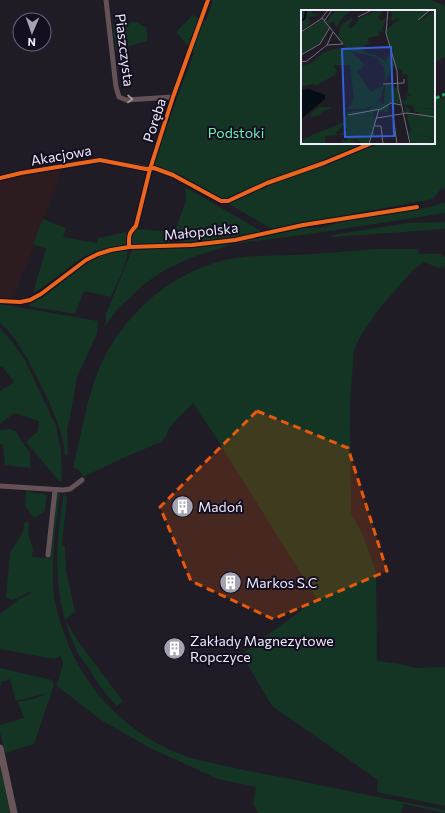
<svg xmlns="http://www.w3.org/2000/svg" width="445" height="813" viewBox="0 0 445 813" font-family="Commissioner,sans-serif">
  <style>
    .commercial { fill: #2d1c1f }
    .green { fill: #143424 }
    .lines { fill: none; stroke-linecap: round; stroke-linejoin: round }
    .street { stroke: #655256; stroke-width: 5 }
    .secondary { stroke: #69545a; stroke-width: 7 }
    .quiet { stroke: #20a55d; stroke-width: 3; stroke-dasharray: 6 3; stroke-linecap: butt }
    .cycleway-casing { stroke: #140e21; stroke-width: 6 }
    .cycleway { stroke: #eb651d; stroke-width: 4 }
    .oneway { stroke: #aa9ea8 }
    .marked { fill: #e8590c; fill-opacity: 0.2; stroke: #e8590c; stroke-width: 3; stroke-dasharray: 8 5; stroke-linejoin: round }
    .labels { text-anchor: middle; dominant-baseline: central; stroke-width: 4; stroke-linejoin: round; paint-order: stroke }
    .street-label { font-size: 14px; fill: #efebfa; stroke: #140e21 }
    .park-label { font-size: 14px; fill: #6ff2ad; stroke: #140e21 }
    .poi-label { font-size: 14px; fill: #efebfa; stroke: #140e21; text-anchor: start }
    .inset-river { fill: none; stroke: #040d13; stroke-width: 2 }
    .inset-road { fill: none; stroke: #726f7b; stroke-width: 1 }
    .view { fill: #325edb; fill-opacity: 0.15; stroke: #325edb; stroke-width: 2 }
    .inset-edge { fill: none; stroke: #efebfa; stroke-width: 2 }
  </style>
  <rect width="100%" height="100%" fill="#1f1c26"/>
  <path class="commercial" d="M60,170L56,187L13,299L0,298V180Z"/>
  <path class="green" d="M213,0H431L445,6V57L434,63V11H302V143H434V101L445,97V188L441,189L433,199L272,229L183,177L180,180L172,176L151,169L153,166L179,92L194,53L176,32L193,15L206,21Z
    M136,22L147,28V41L116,50L113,24Z
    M185,187L263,232L231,238L182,243L173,237L186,201Z
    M445,202V213L310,234L233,244L190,258L165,270L144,284L116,311L105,327L106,314L132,250L191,247L236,243L302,228H319L332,225L340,221L431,207Z
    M43,219L66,228L63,237L97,243L98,238L127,232L126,245C118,249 108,247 99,250C76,258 55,281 33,293L46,249L33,244Z
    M445,222V229L333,237L332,235L408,223Z
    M135,229H138L172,232L169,243L135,246L130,244V238Z
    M374,249H418L419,254H440L445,257V266L439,268L424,262L413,270L379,309L360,337L354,350L350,404L351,514L362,533L376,572L377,661L401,664L415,668L445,667V806L377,792L378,780L272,706L243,657L244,652L317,599L215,436L193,403L169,428L166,437L161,442L121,459L83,477L78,469L73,468C77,450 81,433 85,415C88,402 91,389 96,377C118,317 172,269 235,258C254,255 273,256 293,255C320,254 347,251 374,249Z
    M127,250C130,260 115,287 111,297L84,291L75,314L28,306C34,300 41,299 47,294C74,273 91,253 127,250Z
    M0,304L98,321L97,334L77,377L69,423L67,428L68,454L65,456C63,430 52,408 40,384C29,362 19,340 0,323Z
    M0,328L13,343L25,360L56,426L61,450L62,481H59L26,442L38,431L39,421L14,413L0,424V391L14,382L2,366L0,367Z
    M10,429L15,431L30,453V468L5,465L3,445L0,444V430Z
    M26,491L47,495L45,511L34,518L25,506Z
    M57,492L60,493C55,526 51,561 54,595C55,606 59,617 62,627C81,688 128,736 188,757C200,761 213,763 226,766C248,771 269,775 291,779C342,790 394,800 445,810V813L404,804L401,813H258L253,803L256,787L218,779L150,748L101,720L57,686L63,663L61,656L54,659L0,649V614L18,600L32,593L29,592L13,600L6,598L10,552L23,532L24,523L29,522L28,533L33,549L32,557L50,558Z
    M64,493L67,497L62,545L65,546L66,570L75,612L65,620L80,644L123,701L117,706C105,694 97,682 88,667C85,663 81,659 79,655C52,603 54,549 64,493Z
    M0,668L52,680L54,685L34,744L5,753L0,732V725L24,718L18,702L33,699L48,693L16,701L10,679L1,682L2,685L0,686Z
    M0,765L10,813H0Z"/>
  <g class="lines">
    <path class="street" d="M106,0L116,87L119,97L126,100L173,97
      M0,178L21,173L100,160L150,169
      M129,247C129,236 128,234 136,226L150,169L173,97L208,0
      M0,301L20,302L30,300L41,294L86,260L98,254L111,250L129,247L192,245L235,240L303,225L417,207
      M0,486L63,490L70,489L82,480
      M48,555L55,490"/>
    <path class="secondary" d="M0,748L14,813"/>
    <path class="quiet" d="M434,99L445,94"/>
    <defs>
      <path id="cycleway" d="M0,178L21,173L100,160L146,169L154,168L173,175L221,201H228L267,183L324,163L372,143
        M129,247C129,236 128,234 136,226L150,169L173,97L208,0
        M0,301L20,302L30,300L41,294L86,260L98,254L111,250L129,247L192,245L235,240L303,225L417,207"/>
    </defs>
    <use href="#cycleway" class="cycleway-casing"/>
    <use href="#cycleway" class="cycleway"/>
  </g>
  <defs><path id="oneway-chevron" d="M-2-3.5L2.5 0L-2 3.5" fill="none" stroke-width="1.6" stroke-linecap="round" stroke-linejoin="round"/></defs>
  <use class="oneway" href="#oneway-chevron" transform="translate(130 99) rotate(1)"/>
  <path class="marked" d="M257,411L348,448L387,571L273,619L191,581L160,507Z"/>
  <defs>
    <symbol id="building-disc" viewBox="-11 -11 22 22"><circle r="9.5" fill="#a6a3b0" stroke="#140e21"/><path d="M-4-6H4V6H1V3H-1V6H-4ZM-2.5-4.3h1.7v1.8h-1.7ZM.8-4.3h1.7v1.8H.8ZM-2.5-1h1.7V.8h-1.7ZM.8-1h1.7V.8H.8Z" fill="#fff"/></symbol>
  </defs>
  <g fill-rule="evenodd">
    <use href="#building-disc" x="170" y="494" width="25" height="25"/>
    <use href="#building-disc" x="218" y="570" width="25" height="25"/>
    <use href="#building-disc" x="162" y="636" width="25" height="25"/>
  </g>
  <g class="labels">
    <g class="street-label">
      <text transform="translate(125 50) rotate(83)">Piaszczysta</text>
      <text transform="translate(154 120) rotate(-72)">Poręba</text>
      <text transform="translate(61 155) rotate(-10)">Akacjowa</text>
      <text transform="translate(201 231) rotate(-6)">Małopolska</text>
    </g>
    <g class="park-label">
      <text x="236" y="132">Podstoki</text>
    </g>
    <g class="poi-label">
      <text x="198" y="506">Madoń</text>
      <text x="246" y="582">Markos S.C</text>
      <text x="190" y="640">Zakłady Magnezytowe<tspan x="190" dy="16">Ropczyce</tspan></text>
    </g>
  </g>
  <g transform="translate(301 10)">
    <rect width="134" height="134" fill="#1f1c26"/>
    <path d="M0,0H12L11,3L18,6L7,7L9,14L0,21V12L4,8L0,10ZM35,0H51L40,9L35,18L33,12L29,13L20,32L0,45V23L19,11H26ZM77,0H83L77,7L80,11L86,7L81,19L83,21L78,22L79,25L76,26L67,28L68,35L65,33L62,41L74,45L84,51L89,44L88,48L94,55L89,60L88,69L87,65L84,72L83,58L77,50L82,54L75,47L49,41L64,55L56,62L70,82L83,75L80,87L74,95L64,99H42L47,98L53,89L49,55H33L36,62L34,65L16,75L10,74L0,77V55L9,54L23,42L38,38L46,39L39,31L42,27L38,29L37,27L40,15L54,6L47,16L50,19L59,8ZM92,0H129L119,12L134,0V99L116,97L134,100V129L110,121L103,95L109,100L107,104L118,106V102H113V96L101,94L102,89L104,91L106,88L104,85L112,86L106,82L108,80L105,78L107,79L106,64H101V60L95,58L85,20L101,7L93,11L98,6L91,11L89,8L92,6L89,1ZM84,73L96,78L100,93L88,94L87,102L73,101L72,106L62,102L76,108L72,120L74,123L67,134H60L56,129L51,130L58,134H39L42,129L45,132L47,128L38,124L47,120L42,115L35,123L38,125L24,126L25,134H0V131L11,125L43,112V107L53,104L42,106L47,103H36L67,100L80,90V94H83ZM19,97H32L21,102L19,105L10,107V103ZM111,121L134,130V134H110L107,122Z" fill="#143424"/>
    <path d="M8,79L24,85V89L0,109V80Z" fill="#040d13"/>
    <path class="inset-river" d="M0,11L4,8L5,0"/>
    <path class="inset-road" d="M87,0L85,23L96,61L97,79L109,134M57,7L71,0M117,10L129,0M23,11L31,0M0,22L20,9L27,0M26,35L32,22M0,45L19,34L29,17M0,52L6,51L26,35L42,34L21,8M82,74L103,73V69M47,105L80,99L90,93L100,95M92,106L96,134M76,108L106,103L134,107M74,116H80L82,134M68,134L78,99"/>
    <path class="view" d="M90,37L93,126L44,127L41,39Z"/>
    <rect width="134" height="134" class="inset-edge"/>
  </g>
  <g transform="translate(32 32) rotate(182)"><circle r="19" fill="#140e21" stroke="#6c6678"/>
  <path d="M0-3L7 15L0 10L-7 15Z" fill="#a6a3b0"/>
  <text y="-6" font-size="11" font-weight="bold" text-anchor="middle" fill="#efebfa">N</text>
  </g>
</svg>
